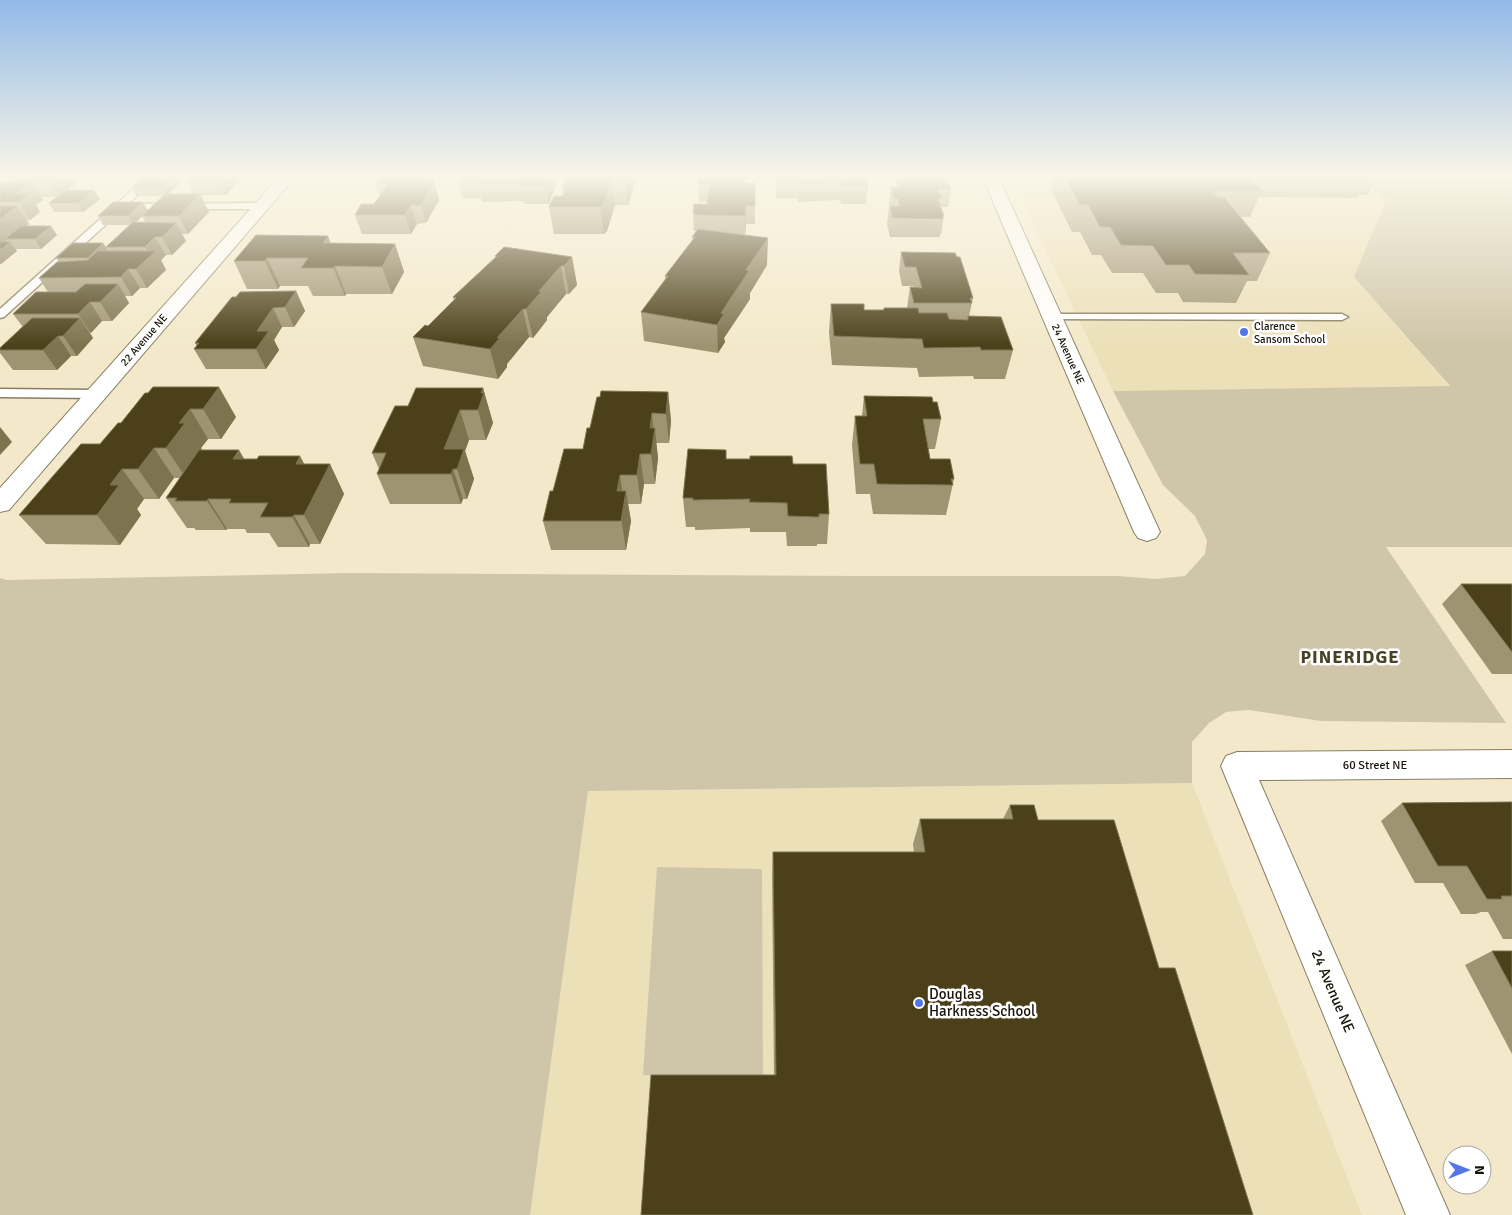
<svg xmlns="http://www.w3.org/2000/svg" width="1512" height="1215" viewBox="0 0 1512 1215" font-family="Signika,sans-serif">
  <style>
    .built { fill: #ece0b9 }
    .green { fill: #cfc6a9 }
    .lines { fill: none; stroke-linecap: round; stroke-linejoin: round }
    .service-casing { stroke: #887f63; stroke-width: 3 }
    .minor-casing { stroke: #887f63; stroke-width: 2 }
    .service { fill: #fff; fill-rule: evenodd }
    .minor { fill: #fff; fill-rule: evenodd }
    .wall { fill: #9f9472; fill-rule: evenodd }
    .shaded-wall { fill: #7d734e }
    .building { fill: #4b4019; stroke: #7d734e }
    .poi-dot { fill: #5275ea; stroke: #fff; stroke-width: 2 }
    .labels { text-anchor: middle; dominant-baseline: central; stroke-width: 5; stroke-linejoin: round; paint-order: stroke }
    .far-poi-label { font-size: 11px; fill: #181409; stroke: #fff; text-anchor: start }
    .far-street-label { font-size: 11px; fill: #181409; stroke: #fff }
    .street-label { font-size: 12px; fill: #181409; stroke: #fff }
    .near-street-label { font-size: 15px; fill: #181409; stroke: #fff }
    .near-poi-label { font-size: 15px; fill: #181409; stroke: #fff; text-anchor: start }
    .district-label { font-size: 18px; font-weight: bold; letter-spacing: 1px; fill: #494126; stroke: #fff }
  </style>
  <rect width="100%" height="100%" fill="#f3e9ca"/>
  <path class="built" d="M1010,176H1359L1386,200L1354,277L1450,387L1113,391Z
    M1192,783L1362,1215H530L588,791Z"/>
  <path class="green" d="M1359,176H1512V547H1386L1506,723L1321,721L1249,710L1226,712L1209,723L1192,742V783L588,791L530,1215H0V578L6,580L349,573L863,576H1118L1155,579L1185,576L1205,554L1207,540L1195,516L1163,485L1113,391L1450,386L1354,277L1386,200Z
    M657,867L762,869L763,1080L643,1075Z"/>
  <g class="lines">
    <defs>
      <path id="service" d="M148,176H158L128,204L260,203L265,206L260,209H123L4,317L0,318V309Z
        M1052,314H1342L1348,317L1342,320L1048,319L1046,317Z
        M0,389L96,390L102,394L96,398L0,397Z"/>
      <path id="minor" d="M280,176H296L9,510L0,512V488Z
        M982,176H998L1160,532L1156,538L1147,541L1138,538L1134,532Z
        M1512,750V778L1259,780L1450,1215H1406L1221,766L1226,756L1237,752Z"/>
    </defs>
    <use href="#service" class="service-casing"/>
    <use href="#minor" class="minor-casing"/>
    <use href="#service" class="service"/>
    <use href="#minor" class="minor"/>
  </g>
  <path class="wall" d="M9,176H76L79,181L68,190H94L100,199L83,212H54L49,203L56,197H41L43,200L36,205L40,212L30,220H27L29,224L27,226L57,235L41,249H15L17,251L1,264H0V182H13Z
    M144,176H175L179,184L168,194H193L185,177L244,176L226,195H201L209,212L188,234H182L186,241L172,255H166L161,260L166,270L147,288H140L132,296H125L129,303L112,321H102L90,333L93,338L77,356H71L57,370H13L0,353V348L23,327L13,314L48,292L39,278L59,262L56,258L103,243L108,251H109L106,247L130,225H103L98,216L143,202L147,211L163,196H136L132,187ZM142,216L146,223H136Z
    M382,176H432L439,200L426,223L417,224L411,234H362L355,215L374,204L380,196L375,184Z
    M460,176H554L556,184L549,204H524L523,201L482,202L481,198H463L458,180Z
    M574,176H637L628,205H615L607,231L604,234H554L549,207L563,196L562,188Z
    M746,176V183H755V224H746L745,234H738L767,265L750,293V299L724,338L725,342L718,353L644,341L641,312L665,279V276L693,240L692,237L696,232V231H694L693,212L707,204V202H699L698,184Z
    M776,176H866L868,186L866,204H841L840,200L798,202L797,198H776Z
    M895,176H946V178L951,189L948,207H941L944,216L941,234H940V237H890L887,224L889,205L891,187H896Z
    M1055,176H1378L1368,195H1359L1358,198L1259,197L1250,217H1241L1270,253L1257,281H1247L1236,303L1183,302L1178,293H1156L1143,273H1112L1101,255H1092L1080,232H1072L1051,190Z
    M328,236L330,243L395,244L404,272L392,294H346L345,296H313L308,286H280L278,289H247L234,261Z
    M901,252L973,298L969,316L1013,350L1005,379H974L973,376L919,377L917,368L832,365L829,332L831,304L864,310H883L884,308H907L910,287H914L913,286H902L899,271Z
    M495,256L572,257L577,285L569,294H566L547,317V320L533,338L529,337L507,364V367L498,379L423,366L413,337L428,326L454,300L453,297L496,258Z
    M296,291L305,311L294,327H282L274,340L279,350L266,369H206L194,349L197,346L195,343Z
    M483,388L493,423L486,440H469L465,451L474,479L467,499H463L461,504H390L377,474L379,469L372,453L408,406Z
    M668,392L671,421L669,443H656L658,458L655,484H644L641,504H628L631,521L626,550H551L543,521L553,491L583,449L590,428Z
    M145,393L236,417L221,439H208L201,448L202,450L244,459L304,464H330L344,494L320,544H310L309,547H278L269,533H247L245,529H227L226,530H196L194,528H187L166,498L180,478H174L159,499H144L137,509L141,515L120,545L46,544L19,515L100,444L121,423Z
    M864,396L933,402L941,419L935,449H928L930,459L954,479L946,515L873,514L870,494H856L852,445L855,416H862Z
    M726,459L793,464L829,514L827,544H817V546H787L786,532H750V528L695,530V527H686L683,498Z
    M1461,584H1512V674H1492L1442,604Z
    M1512,802V939H1503L1488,912H1481L1476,914H1461L1443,883H1415L1381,821L1402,803Z
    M1010,805L1038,820L1159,968L1253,1215L774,1075L772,876L773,852H914L913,844L920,819H1003Z
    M1492,951H1512V1054L1465,965Z"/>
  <path class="shaded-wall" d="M52,176H76L79,181L59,197L48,180Z
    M174,176H175L179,184L166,196L161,187Z
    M219,176H244L226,195L218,177Z
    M429,176H432L439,200L426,223L421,205L426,182Z
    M549,176H554L556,184L549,204L545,186Z
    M626,176H637L628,205L625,178Z
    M612,178L615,205L607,231L604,234L600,207Z
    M32,182L43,200L36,205L40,212L30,220L19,202L15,194Z
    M94,190L100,199L83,212L78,203Z
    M200,194L209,212L188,234L179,216Z
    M143,202L148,211L133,225L128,216Z
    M411,205L417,224L411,234L405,215Z
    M17,206L29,224L10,239H5L7,242L0,245V219Z
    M746,206V224L745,234V216Z
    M176,223L186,241L172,255L162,237Z
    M51,226L57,235L41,249L35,239Z
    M328,236L338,264L335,266L346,294L345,296L323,243Z
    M155,237L166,255L161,260L166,270L147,288L136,269L150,256L145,247Z
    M768,238L767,265L750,293V299L724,338L725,342L718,353L717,325L721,313L746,270Z
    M10,242L17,251L1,264L0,263V250Z
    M103,243L109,252L94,267L88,258Z
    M395,244L404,272L392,294L382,267Z
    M572,257L577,285L569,294L564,266Z
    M267,258L280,286L278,289L265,261Z
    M561,266L566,294L547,317V320L533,338L526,309L539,291Z
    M128,269L140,288L132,296L121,277Z
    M118,284L129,303L112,321L100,302Z
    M296,291L305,311L294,327L285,307Z
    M90,302L102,321L91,333L78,314Z
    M273,308L282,327L274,340L279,350L266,369L256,349L257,331Z
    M523,309L529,337L507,364V367L498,379L490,349L497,338Z
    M80,318L93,338L77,356L63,336Z
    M58,336L71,356L57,370L43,350Z
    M219,387L236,417L221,439L203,409Z
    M483,388L493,423L486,440L478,410L481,393Z
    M668,392L671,421L669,443L666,414Z
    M190,409L208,439L201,448L203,452L186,478L166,448L179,423Z
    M460,410L469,440L465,451L474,479L467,499L457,469H453L463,499L461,504L451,474L444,449Z
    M652,413L654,435L655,428L658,458L655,484L651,454L650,428Z
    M0,427L12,442L0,455Z
    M154,448L174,478L159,499L138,469Z
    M239,450L256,479L233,459Z
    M640,454L644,484L641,504L637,475Z
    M300,456L316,486L296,464Z
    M330,464L344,494L320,544L304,515Z
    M122,469L144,499L137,509L141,515L120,545L97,515L110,485Z
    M620,475L624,503L626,491L631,521L626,550L617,491Z
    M208,499L227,529L226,530L207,501Z
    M294,515L310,544L309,547L292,517Z"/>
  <path class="building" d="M24,176H52L48,180L19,179Z
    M144,176H174L161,187H132Z
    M186,176H219L218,177H185Z
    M382,176H429L426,182H434L421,205H411L405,215H355L361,204H374L388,184H375Z
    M460,176H549L545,186H520L522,183L478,184L479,180H458Z
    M574,176H626L625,178H612L603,205L600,207H549L554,196H563L566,188H562L566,177Z
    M699,176H746L745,183H755V206H746L745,216L695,215V212H693L694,204H707L709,184H698Z
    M777,176H866L868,186H842V182L798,184V180H777Z
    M906,176H945L951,189H938L942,199H938L944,216H942L943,219L892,218L890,206H899L898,199H894L891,187H899L897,178H907Z
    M1064,176H1249L1262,191H1213L1218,197H1224L1270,253H1233L1249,275L1195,274L1189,265H1166L1153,246L1121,245L1110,227H1100L1088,205H1080Z
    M0,182H32L15,194H29L19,202H0Z
    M66,190H94L78,203H49Z
    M165,194H200L179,216H142Z
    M113,202H143L128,216H98Z
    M0,206H17L0,219Z
    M133,222L176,223L162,237H155L145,247H106Z
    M21,226H51L35,239H5Z
    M698,229L768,238L746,270L749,271L721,313L724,314L717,325L641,312L668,276H665L695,237H692Z
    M256,235L328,236L323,243L395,244L382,267L335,266L334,268H301L308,258H267L265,261H234Z
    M0,242H10L0,250Z
    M73,243H103L88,258H56Z
    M504,247L572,257L564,266H561L539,291L541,292L526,309H523L497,338H500L490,349L413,337L425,325L428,326L456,298L453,297L497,256H495Z
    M97,251H156L136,269H128L121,277L39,278L57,262L88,260Z
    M901,252L955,253L957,257H960L973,298H970L972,303H914L910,287L922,288L916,267H905Z
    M85,284H118L100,302H90L78,314H13L36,292H76Z
    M296,291L285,307L273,308L257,331H269L256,349H194L199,343H195L232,297H236L240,292Z
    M831,304H864V310H884V308H918L919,313H947L949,319L968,320V316L1001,317L1013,350H981L980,347L924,348L922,339L834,336Z
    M32,318H80L63,336H58L43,350H0V348Z
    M153,387H219L203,409H190L179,423H185L166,448H154L138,469H122L110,485H119L97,515H19L81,444H100L118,423H121L145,393H148Z
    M416,388H483L481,393H484L478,410H460L444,449H464L457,469H453L451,474H377L386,453H372L395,406H408Z
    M601,391L668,392L666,414L652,413L650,428H655L651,454H640L637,475H620L617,491H626L621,521H543L550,491H553L564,449H583L587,428H590L597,397H600Z
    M864,396L932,397L933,402H937L941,419H923L930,459H950L954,479H951L953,485L877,484L874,464H860L855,416H867Z
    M688,449L726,450V459H750V456H792L793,464H826L829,514H819V517L788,516L787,503L749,502L750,499L693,500V498H683Z
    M199,450H239L233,459H257L259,456H300L296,464H330L304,515H294L292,517H260L268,503H229L231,499H208L207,501H175L177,498H166Z
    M1461,584H1512V652Z
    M1512,802V896H1501L1502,899H1487L1467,866H1438L1402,803Z
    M1010,805H1034L1038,820H1114L1159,968H1175L1253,1215H641L651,1075H776L773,852H925L920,819H1013Z
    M1492,951H1512V988Z"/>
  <linearGradient id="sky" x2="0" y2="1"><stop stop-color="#92bae8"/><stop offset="0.51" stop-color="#faf5e7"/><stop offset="1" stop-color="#faf5e7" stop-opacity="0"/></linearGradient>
  <rect width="1512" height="346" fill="url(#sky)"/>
  <g class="poi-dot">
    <circle cx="1244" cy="332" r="5"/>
    <circle cx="919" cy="1003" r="5"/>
  </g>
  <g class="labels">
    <g class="far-poi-label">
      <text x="1254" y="326">Clarence<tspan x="1254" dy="13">Sansom School</tspan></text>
    </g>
    <g class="far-street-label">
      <text transform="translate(144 340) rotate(-49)">22 Avenue NE</text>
      <text transform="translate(1068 354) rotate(66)">24 Avenue NE</text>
    </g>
    <g class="street-label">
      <text x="1375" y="765">60 Street NE</text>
    </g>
    <g class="near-street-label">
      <text transform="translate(1333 991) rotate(67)">24 Avenue NE</text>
    </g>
    <g class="near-poi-label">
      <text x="929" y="994">Douglas<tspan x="929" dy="17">Harkness School</tspan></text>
    </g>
    <g class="district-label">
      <text x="1350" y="657">PINERIDGE</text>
    </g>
  </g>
  <g transform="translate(1467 1170) rotate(90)"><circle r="24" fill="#ffffff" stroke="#a3a19d"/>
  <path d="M0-4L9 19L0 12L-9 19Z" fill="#5275ea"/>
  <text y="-8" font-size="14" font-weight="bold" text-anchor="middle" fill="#181409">N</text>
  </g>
</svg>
